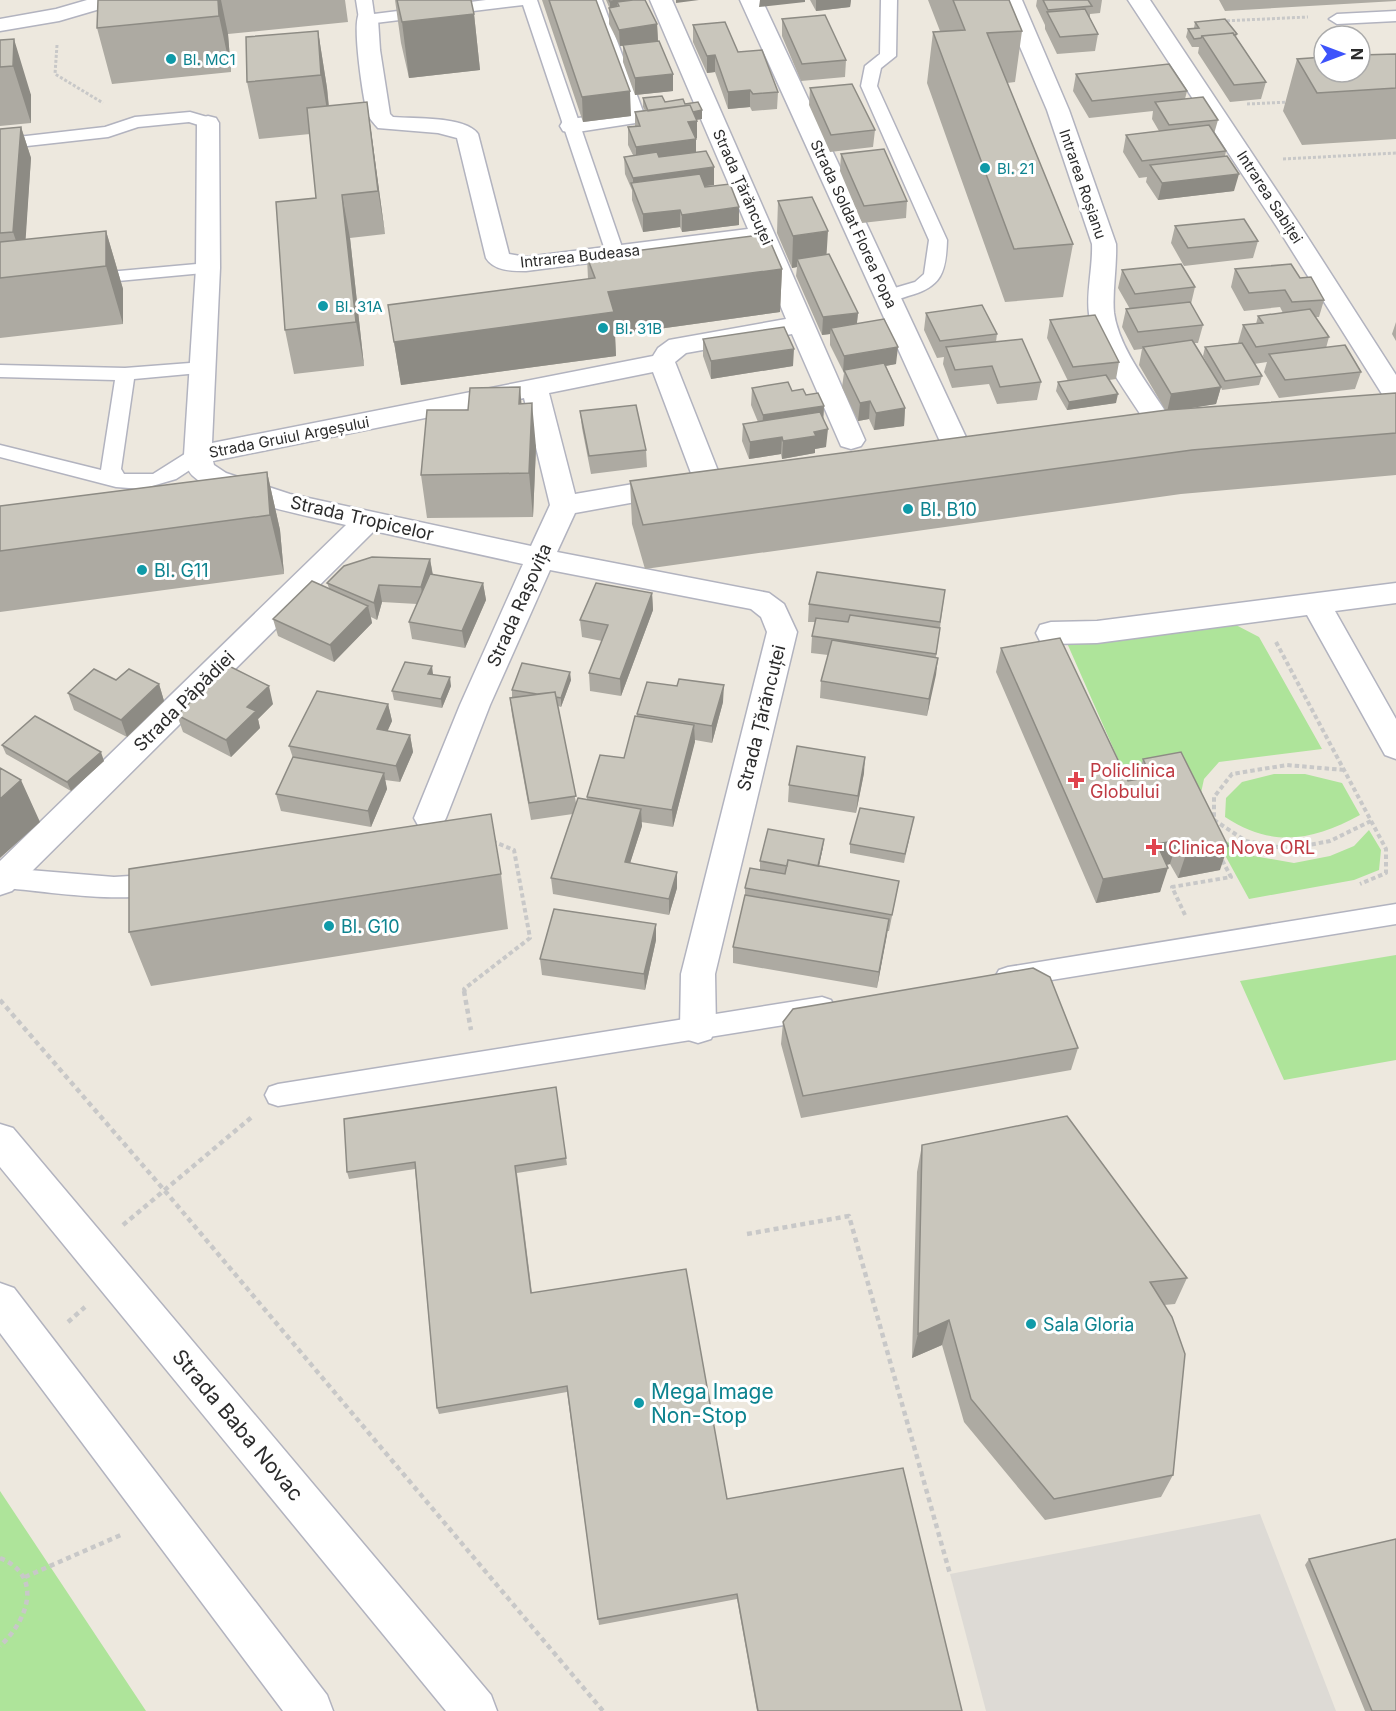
<svg xmlns="http://www.w3.org/2000/svg" width="1396" height="1711" viewBox="0 0 1396 1711" font-family="Inter,sans-serif">
  <style>
    .green { fill: #aee49a }
    .plaza { fill: #dddad5 }
    .lines { fill: none; stroke-linecap: round; stroke-linejoin: round }
    .lane-casing { stroke: #b2b3bf; stroke-width: 3 }
    .street-casing { stroke: #b2b3bf; stroke-width: 3 }
    .secondary-casing { stroke: #b2b3bf; stroke-width: 3 }
    .path-far2 { stroke: #c8c8c8; stroke-width: 3; stroke-dasharray: 3 2; stroke-linecap: butt }
    .path-far1 { stroke: #c8c8c8; stroke-width: 4; stroke-dasharray: 4.5 3; stroke-linecap: butt }
    .path { stroke: #c8c8c8; stroke-width: 4.5; stroke-dasharray: 5 4; stroke-linecap: butt }
    .lane { fill: #fff; fill-rule: evenodd }
    .street { fill: #fff; fill-rule: evenodd }
    .secondary { fill: #fff; fill-rule: evenodd }
    .wall { fill: #adaaa2 }
    .shaded-wall { fill: #8d8b84 }
    .building { fill: #c9c6bc; stroke: #8d8b84; stroke-width: 1.5 }
    .culture-dot { fill: #0f9aa8; stroke: #fff; stroke-width: 2 }
    .health-dot { fill: #e0444e; stroke: #fff; stroke-width: 2 }
    .labels { text-anchor: middle; dominant-baseline: central; stroke-width: 6; stroke-linejoin: round; paint-order: stroke }
    .far-culture-label { font-size: 15px; fill: #0d838f; stroke: #fff; text-anchor: start }
    .far-street-label { font-size: 15px; fill: #2c2c2c; stroke: #fff }
    .culture-label { font-size: 18px; fill: #0d838f; stroke: #fff; text-anchor: start }
    .street-label { font-size: 18px; fill: #2c2c2c; stroke: #fff }
    .health-label { font-size: 18px; fill: #be3a42; stroke: #fff; text-anchor: start }
    .near-culture-label { font-size: 21px; fill: #0d838f; stroke: #fff; text-anchor: start }
    .near-street-label { font-size: 21px; fill: #2c2c2c; stroke: #fff }
  </style>
  <rect width="100%" height="100%" fill="#ede8de"/>
  <path class="green" d="M1234,624L1259,637L1322,749L1219,762L1204,779L1199,802L1178,762L1122,768L1067,643Z
    M1274,774H1305L1342,783L1360,815C1312,841 1273,848 1225,817L1226,798L1242,782Z
    M1369,830L1381,850L1379,870L1354,880L1249,899L1214,835L1254,856L1294,863L1330,856L1354,846Z
    M1396,955V1060L1284,1080L1240,981Z
    M0,1491L146,1711H0Z"/>
  <path class="plaza" d="M1260,1514L1336,1711H986L950,1574Z"/>
  <g class="lines">
    <defs>
      <path id="lane" d="M356,0H372L374,14L486,0H537L624,253L621,257H609L606,253L523,5L367,24L359,19Z
        M881,0H897L896,56L881,68L877,86L947,240C946,272 942,287 908,296C899,299 890,302 881,300L878,296L881,292L915,282L924,274L929,240L861,86L865,66L880,54Z
        M1396,11V21L1337,24L1329,19L1337,14Z
        M190,112L214,119L216,123L208,128L189,122L138,127L108,137L0,149V139L105,127L135,117Z
        M208,263L214,264L217,268L214,272L86,284L80,283L77,279L80,275L86,274Z
        M203,362L210,364L213,368L210,372L134,379L121,469L124,474H153L191,450L198,448L205,450L208,455L205,460L176,479L142,489L116,487L0,457V445L101,470L115,380L0,377V365L125,368Z
        M5,868L114,877L162,874L171,877L174,884L171,891C127,905 52,892 5,888L0,886V870Z
        M1396,904V924L1008,987L999,984L995,977L999,970L1008,967Z
        M822,997L831,1000L835,1008L831,1016L822,1019L278,1106L269,1103L265,1095L269,1087L278,1084Z"/>
      <path id="street" d="M580,0H602L645,117L642,122L571,133L563,131L560,126L563,121L571,119L621,112Z
        M650,0H672L865,440L861,446L851,449L841,446L792,334L686,353L675,362L722,481L718,488L708,490L698,488L694,481L653,372L549,393L575,494L674,477L684,479L688,486L684,493L674,495L575,513L557,552L769,593L784,604L797,632L715,974L716,1028L711,1039L698,1043L685,1039L680,1028L681,974L767,632L761,617L751,609L550,570L490,705L446,818L441,827L430,831L419,827L414,818L460,705L523,564L374,531L12,891L0,895V861L346,525C313,517 216,498 193,476C187,471 186,462 184,455L196,268L197,123L200,118L208,116L216,118L219,123L220,268L212,443L653,356L658,348L669,340L786,319L754,242L526,271C512,271 494,271 486,258L457,138L438,133L378,128C374,123 369,119 367,112C363,97 352,25 359,14L367,13L375,14L378,19L380,50L390,114L393,117C414,119 466,116 478,134L509,254L526,257L748,229ZM524,398L550,505L531,546L290,494L226,473L214,465L213,461Z
        M740,0H762L971,448L967,454L957,457L947,454L943,448Z
        M1000,0H1022L1069,110L1116,244C1117,266 1112,293 1114,313C1119,350 1154,392 1173,423L1170,429L1160,432L1150,429C1131,398 1093,350 1089,314C1086,294 1093,266 1092,244L1047,110Z
        M1128,0H1150L1301,227L1396,375V404L1387,402L1277,227Z
        M1396,583V603L1335,611L1396,719V759L1385,755L1307,615L1097,643L1051,644L1040,641L1036,633L1040,625L1051,622L1097,621Z"/>
      <path id="secondary" d="M87,0H121L117,4L59,21L0,31V19L56,9Z
        M0,1124L13,1128L491,1695L497,1711H446L0,1167Z
        M0,1283L14,1288L327,1695L333,1711H283L0,1333Z"/>
    </defs>
    <use href="#lane" class="lane-casing"/>
    <use href="#street" class="street-casing"/>
    <use href="#secondary" class="secondary-casing"/>
    <path class="path-far2" d="M1222,21L1308,17
      M57,45L55,74L103,103
      M1247,104L1290,102
      M1283,159L1396,153"/>
    <path class="path-far1" d="M1276,642L1386,849V873L1360,884
      M1344,770L1287,765L1232,774L1214,797V820L1246,841L1288,849L1330,841L1371,821
      M1124,780L1141,777
      M1185,915L1172,887L1231,877L1221,858
      M465,992L464,989L530,938L514,850L492,841"/>
    <path class="path" d="M464,991L471,1030
      M0,1000L165,1191L603,1711
      M123,1225L253,1116
      M747,1234L849,1216L950,1574
      M68,1322L85,1307
      M0,1558C44,1576 28,1620 0,1646
      M25,1577L123,1534"/>
    <use href="#lane" class="lane"/>
    <use href="#street" class="street"/>
    <use href="#secondary" class="secondary"/>
  </g>
  <path class="wall" d="M221,0L228,34L231,72L112,84L97,28Z
    M221,0H345L348,22L228,34Z
    M395,0H471L474,14L480,70L409,78L401,43Z
    M542,0H596L631,116L583,122Z
    M606,0H645L657,24L658,41L673,91L635,95L623,62V46H620L609,24V7Z
    M810,0H851L850,7L816,11Z
    M928,0H1009L1022,31L1015,82L1007,83L1073,244L1063,297L1005,302L927,83L933,32L940,31Z
    M1037,0H1102L1100,13L1090,14V18L1098,34L1095,51L1057,54L1045,29V25L1036,6Z
    M1219,0H1396V1L1225,11Z
    M782,19L846,60L845,77L801,81L782,36Z
    M1195,22L1237,34L1236,37L1266,82L1261,99L1230,102L1198,53L1199,47H1192L1186,37L1188,29L1194,28Z
    M693,25L738,52L778,92L777,109L752,111L750,107L728,109L715,72L707,73L693,42Z
    M318,31L327,88L329,106L367,102L385,234L350,238L364,366L294,374L285,330L316,198L310,134L259,139L247,82Z
    M0,40L31,95V123L0,126Z
    M1396,54V139L1302,145L1283,111L1297,59Z
    M1076,74L1187,91L1185,99L1218,120L1214,134L1226,151L1225,156L1234,191L1158,200L1146,182L1147,177L1139,178L1123,152L1126,135L1159,131L1152,119L1153,111L1089,118L1073,91Z
    M810,88L875,130L873,147L830,152L809,105Z
    M643,98L685,104L702,119L697,120V138H695L696,152L714,167V185L705,186L739,225L682,232L680,227L643,232L632,200V190L625,174L624,157L633,155L628,145V127L635,126V112L645,111L643,107Z
    M21,127L31,158L25,240L106,231L123,289V324L0,338V129Z
    M841,154L907,201L906,218L862,223L840,171Z
    M778,201L826,255L858,313L857,323L896,364L886,366L905,408L904,426L874,430L869,419L858,421L842,387L844,373L830,345V334L822,335L796,276L797,267L792,268L777,233Z
    M1175,226L1258,241L1253,258L1184,266L1171,243Z
    M587,257L782,269L780,312L615,335L616,356L401,385L388,305L588,279Z
    M1235,269L1300,278L1324,300L1319,317H1315L1329,337L1326,348L1361,372L1355,389L1279,398L1264,372L1267,362L1254,364L1262,376L1259,385L1222,390L1221,387L1216,404L1182,409L1396,393V475L1181,494L645,569L632,524L630,481L1166,411L1139,365L1142,349L1134,350L1122,327L1126,309H1130L1118,288L1122,270L1195,287L1191,304L1203,325L1198,343H1193L1216,380L1203,356L1205,347L1238,343L1243,325L1256,324L1258,316L1283,313L1280,307L1244,311L1231,287Z
    M926,313L997,334L996,342L1041,382L1037,400L997,404L989,384L952,388L943,364L944,357L937,358L924,330Z
    M1050,320L1119,362L1116,379L1109,380L1116,403L1067,410L1056,391L1058,382L1068,381L1047,338Z
    M1396,322V341L1392,334Z
    M703,339L793,366L711,379L703,356Z
    M752,388L792,391L806,395L824,406L823,418L826,447L815,449V453L782,459L781,454L749,459L742,441L743,424L758,422L751,405Z
    M521,404L536,447L533,517L427,518L421,475L468,410Z
    M580,411L646,450L647,467L591,474L582,428Z
    M267,472L280,530L284,574L0,612V506Z
    M430,559L433,575L483,583L486,600L465,648L412,639L409,622L417,604L382,602L377,620L371,617L372,623L334,662L278,636L273,619L329,588L327,583Z
    M945,590L936,657L938,658L927,716L820,698L821,681L828,655L811,653L812,636L815,622H808L809,604Z
    M652,593L653,610L621,696L590,691L589,673L602,641L582,637L580,620Z
    M1001,648L1128,781L1137,780L1143,759L1220,870L1178,878L1170,864L1167,865L1160,892L1096,903L996,672Z
    M433,675L451,686L442,708L394,700L392,691Z
    M116,680L159,684L164,701L127,737L74,710L68,693Z
    M571,680L561,707L558,706L576,803L587,800V797L624,758L637,717V714L723,702L712,743L695,740L673,827L641,822L642,826L630,863L677,888L669,915L553,894L551,878L573,814L531,820L512,715L510,698H512V690Z
    M273,704L258,719L260,728L231,757L183,732L177,715Z
    M388,704L392,721L387,731L410,735L413,752L400,782L385,780L387,789L371,827L281,811L276,794L293,758L289,746Z
    M2,745L104,761L71,791L6,754Z
    M864,773L856,813L788,802L789,785Z
    M912,826L904,863L850,853V844Z
    M823,847L819,866L899,881L889,931H887L877,988L733,963V947L745,897V888L785,874L760,870V861Z
    M501,874L508,929L151,986L129,932Z
    M656,940L645,990L542,975L540,959Z
    M783,1022L1078,1048L1071,1070L801,1118L781,1044Z
    M556,1087L567,1165L517,1173L532,1293L727,1499L962,1711H757L737,1599L599,1625L567,1392L439,1414L437,1408L415,1169L349,1179L347,1172Z
    M922,1145L1187,1278L1175,1304L1164,1305L1173,1475L1161,1497L1045,1520L964,1422L942,1345L912,1358L917,1172Z
    M1309,1559L1396,1711H1365L1305,1565Z"/>
  <path class="shaded-wall" d="M218,0H221L228,34L231,72L219,16Z
    M624,0H641L617,2V9L610,10V2Z
    M676,0H699L676,3Z
    M760,0H805V2L759,7Z
    M816,0H851L850,7L816,11Z
    M474,14L480,70L409,78L402,22Z
    M657,24L658,41L620,46L619,30Z
    M318,31L327,88L331,133L321,75Z
    M14,39L31,95V123L13,66Z
    M715,55V72L707,73V56Z
    M673,74V91L635,95V78Z
    M750,90V107L728,109V92Z
    M630,91L631,116L583,122L582,97Z
    M367,102L373,145L385,234L378,191Z
    M702,110V119L650,125V117Z
    M697,121V138L688,139V122Z
    M21,127L31,158L24,264L13,232Z
    M696,139V156L636,164V147Z
    M714,167V185L636,195L633,189V178Z
    M1239,174L1234,191L1158,200L1162,183Z
    M342,195L350,238L364,366L356,322Z
    M739,207V225L682,232V215Z
    M680,210V227L643,232V214Z
    M106,231L123,289V324L106,266Z
    M828,231L826,263L797,259V267L792,268L793,236Z
    M782,269L780,312L615,335L616,356L401,385L394,342L608,292Z
    M858,313L856,330L831,328L830,334L822,335L823,317Z
    M898,347L896,364L845,373L844,370L843,373L844,356Z
    M794,349L793,366L711,379V361Z
    M520,387L524,431L519,404Z
    M1221,387L1216,404L1167,412L1171,394Z
    M1118,394L1116,403L1067,410L1069,402Z
    M870,401L869,419L858,421L860,403Z
    M532,403L536,447L533,517L529,473Z
    M824,406L823,424L762,433L763,415Z
    M905,408L904,426L874,430L876,413Z
    M828,429L826,447L815,449V453L782,459L783,441L814,432Z
    M782,437L781,454L749,459L750,442Z
    M267,472L280,530L284,574L270,515Z
    M430,559L433,577L424,605L421,587Z
    M483,583L486,600L465,648L462,631Z
    M379,585L382,602L377,620L374,603Z
    M652,593L653,610L621,696L620,679Z
    M368,606L372,623L334,662L330,645Z
    M938,658L936,675L927,716L929,699Z
    M432,666L433,674L430,683L428,674Z
    M570,672L571,680L561,707V698Z
    M450,677L451,686L442,708L441,699Z
    M159,684L164,701L127,737L121,720Z
    M724,685L723,702L712,743V726Z
    M269,686L273,704L258,719L260,728L231,757L226,740L247,707Z
    M388,704L392,721L381,746L377,729Z
    M694,725L695,742L673,827L672,810Z
    M410,735L413,752L400,782L396,766Z
    M101,752L104,761L71,791L67,782Z
    M865,757L864,773L856,813L858,796Z
    M384,773L387,789L371,827L368,811Z
    M21,780L40,822L0,858V799Z
    M641,809L642,826L625,879V862Z
    M824,839L823,847L816,879V871Z
    M1178,840L1170,864L1149,868L1157,844Z
    M1228,846L1220,870L1178,878L1186,854Z
    M1168,868L1160,892L1096,903L1103,879Z
    M677,872V888L669,915V899Z
    M889,919L887,935L877,988L879,972Z
    M656,924V940L645,990L644,974Z
    M949,1320L942,1345L912,1358L918,1334Z"/>
  <path class="building" d="M98,0H218L219,16L97,28Z
    M397,0H471L474,14L402,22Z
    M549,0H596L630,91L582,97Z
    M609,0H624L610,2Z
    M633,0H645L657,24L619,30L609,8L619,6L617,2Z
    M953,0H1009L1022,31L987,33L1073,244L1014,249L933,32L965,30Z
    M1043,0H1088L1092,6L1048,10Z
    M1085,9L1098,34L1060,37L1047,12Z
    M825,15L846,60L802,64L782,19Z
    M1225,19L1237,34L1234,35L1233,33L1202,36L1201,38L1194,39L1188,29L1199,28L1195,22Z
    M725,22L738,52L762,50L778,92L753,94L750,90L728,92L715,55L707,56L693,25Z
    M318,31L321,75L247,82L246,37Z
    M1233,33L1266,82L1234,85L1202,36Z
    M14,39L13,66L0,67V40Z
    M659,41L673,74L635,78L623,45Z
    M1396,54V88L1317,93L1297,59L1324,57V72H1360V55Z
    M1169,64L1187,91L1092,101L1076,74Z
    M852,84L875,130L831,135L810,88Z
    M662,96L665,102L683,99L685,104L698,102L702,110L693,112L690,105L648,111L643,98Z
    M1203,97L1218,120L1169,125L1155,102Z
    M367,102L378,191L342,195L356,322L285,330L276,202L316,198L307,108Z
    M690,105L697,121L688,122L696,139L636,147L628,127L640,126L635,112Z
    M1209,125L1226,151L1142,161L1126,135Z
    M21,127L13,232L0,233V129Z
    M884,149L907,201L864,206L841,154Z
    M706,151L714,167L633,178L624,157L657,152L659,157Z
    M1227,156L1239,174L1162,183L1150,165Z
    M700,174L705,187L730,184L739,207L682,215L680,210L643,214L631,183Z
    M812,197L828,231L793,236L778,201Z
    M1244,219L1258,241L1188,248L1175,226Z
    M106,231V266L0,278V242Z
    M767,234L782,269L608,292L614,312L394,342L388,305L595,278L587,257Z
    M829,254L858,313L823,317L797,259Z
    M1181,264L1195,287L1135,294L1122,270Z
    M1291,264L1300,278L1311,277L1324,300L1292,302L1285,290L1249,293L1235,269Z
    M1190,302L1203,325L1138,332L1126,309Z
    M982,305L997,334L940,341L926,313Z
    M1310,309L1329,337L1256,347L1243,325L1263,323L1258,316Z
    M1095,315L1119,362L1073,367L1050,320Z
    M884,319L898,347L844,356L831,328Z
    M784,327L794,349L711,361L703,339Z
    M1022,339L1041,382L1000,387L992,366L955,370L946,347Z
    M1192,340L1221,387L1171,394L1143,347Z
    M1242,343L1262,376L1225,381L1205,347Z
    M1345,345L1361,372L1285,380L1269,354Z
    M884,363L905,408L876,413L870,401L860,403L844,370Z
    M1106,375L1118,394L1069,402L1058,382Z
    M788,382L792,391L803,389L806,395L818,393L824,406L763,415L752,388Z
    M520,387L519,404L532,403L529,473L421,475L427,410H468L470,388Z
    M1396,393V433L1192,450L643,525L630,481L1167,410Z
    M636,405L646,450L589,456L580,411Z
    M820,412L828,429L814,432L816,436L783,441L782,437L750,442L743,424Z
    M267,472L270,515L0,551V506Z
    M372,557L430,559L421,587L379,585L374,603L327,583L344,566Z
    M817,572L945,590L940,622L809,604Z
    M430,574L483,583L462,631L409,622Z
    M312,581L368,606L330,645L273,619Z
    M596,583L652,593L620,679L589,673L608,625L580,620Z
    M850,615L940,628L936,654L812,636L816,618L848,622Z
    M1060,638L1128,781L1151,777L1143,759L1181,752L1228,846L1186,854L1178,840L1157,844L1168,868L1103,879L1001,648Z
    M832,640L938,658L929,699L821,681Z
    M405,662L432,666L428,674L450,677L441,699L392,691Z
    M522,663L570,672L561,698L556,697L555,692L537,694L512,690Z
    M229,666L269,686L247,707L256,711L226,740L177,715Z
    M94,669L116,680L129,669L159,684L121,720L68,693Z
    M679,679L724,685L712,726L637,714L647,682L677,686Z
    M317,691L388,704L377,729L410,735L396,766L289,746Z
    M555,692L576,796L529,803L510,698Z
    M35,716L101,752L67,782L2,745Z
    M635,716L694,725L672,810L587,797L600,755L624,758Z
    M797,746L865,757L858,796L789,785Z
    M293,757L384,773L368,811L276,794Z
    M0,768L21,780L0,799Z
    M578,798L641,809L625,862L677,872L669,899L551,878Z
    M860,808L914,817L905,854L850,844Z
    M491,814L501,874L129,932V869Z
    M768,829L824,839L818,866L788,860L787,866L760,861Z
    M788,860L899,881L892,915L745,888L750,868L785,874Z
    M745,895L889,919L879,972L733,947Z
    M554,909L656,924L644,974L540,959Z
    M1033,968L1050,977L1078,1048L803,1096L783,1022L793,1009Z
    M556,1087L566,1158L515,1166L531,1293L686,1269L727,1499L903,1468L962,1711H758L737,1594L598,1619L567,1386L437,1408L415,1162L347,1172L344,1119Z
    M1067,1116L1187,1278L1150,1282L1172,1317L1185,1354L1173,1475L1054,1499L971,1399L949,1320L918,1334L922,1145Z
    M1396,1539V1711H1372L1309,1559Z"/>
  <g class="culture-dot">
    <circle cx="171" cy="59" r="6"/>
    <circle cx="985" cy="168" r="6"/>
    <circle cx="323" cy="306" r="6"/>
    <circle cx="603" cy="328" r="6"/>
    <circle cx="908" cy="509" r="6"/>
    <circle cx="142" cy="570" r="6"/>
    <circle cx="329" cy="926" r="6"/>
    <circle cx="1031" cy="1324" r="6"/>
    <circle cx="639" cy="1403" r="6"/>
  </g>
  <g class="health-dot">
    <path d="M1073 771h6v6h6v6h-6v6h-6v-6h-6v-6h6z"/>
    <path d="M1151 838h6v6h6v6h-6v6h-6v-6h-6v-6h6z"/>
  </g>
  <g class="labels">
    <g class="far-culture-label">
      <text x="183" y="59">Bl. MC1</text>
      <text x="997" y="168">Bl. 21</text>
      <text x="335" y="306">Bl. 31A</text>
      <text x="615" y="328">Bl. 31B</text>
    </g>
    <g class="far-street-label">
      <text transform="translate(1083 184) rotate(71)">Intrarea Roșianu</text>
      <text transform="translate(743 187) rotate(66)">Strada Țărăncuței</text>
      <text transform="translate(1270 197) rotate(57)">Intrarea Sabiței</text>
      <text transform="translate(854 224) rotate(65)">Strada Soldat Florea Popa</text>
      <text transform="translate(580 256) rotate(-6)">Intrarea Budeasa</text>
      <text transform="translate(289 437) rotate(-11)">Strada Gruiul Argeșului</text>
    </g>
    <g class="culture-label">
      <text x="920" y="509">Bl. B10</text>
      <text x="154" y="570">Bl. G11</text>
      <text x="341" y="926">Bl. G10</text>
      <text x="1043" y="1324">Sala Gloria</text>
    </g>
    <g class="street-label">
      <text transform="translate(362 518) rotate(13)">Strada Tropicelor</text>
      <text transform="translate(519 605) rotate(-66)">Strada Rașovița</text>
      <text transform="translate(184 701) rotate(-45)">Strada Păpădiei</text>
      <text transform="translate(761 718) rotate(-76)">Strada Țărăncuței</text>
    </g>
    <g class="health-label">
      <text x="1090" y="770">Policlinica<tspan x="1090" dy="21">Globului</tspan></text>
      <text x="1168" y="847">Clinica Nova ORL</text>
    </g>
    <g class="near-culture-label">
      <text x="651" y="1391">Mega Image<tspan x="651" dy="24">Non-Stop</tspan></text>
    </g>
    <g class="near-street-label">
      <text transform="translate(238 1425) rotate(50)">Strada Baba Novac</text>
    </g>
  </g>
  <g transform="translate(1342 54) rotate(90)"><circle r="28" fill="#ffffff" stroke="#ababab" stroke-width="1.5"/>
  <path d="M0-4.5L10 22L0 15L-10 22Z" fill="#3d53fb"/>
  <text y="-9" font-size="16" font-weight="bold" text-anchor="middle" fill="#2c2c2c">N</text>
  </g>
</svg>
